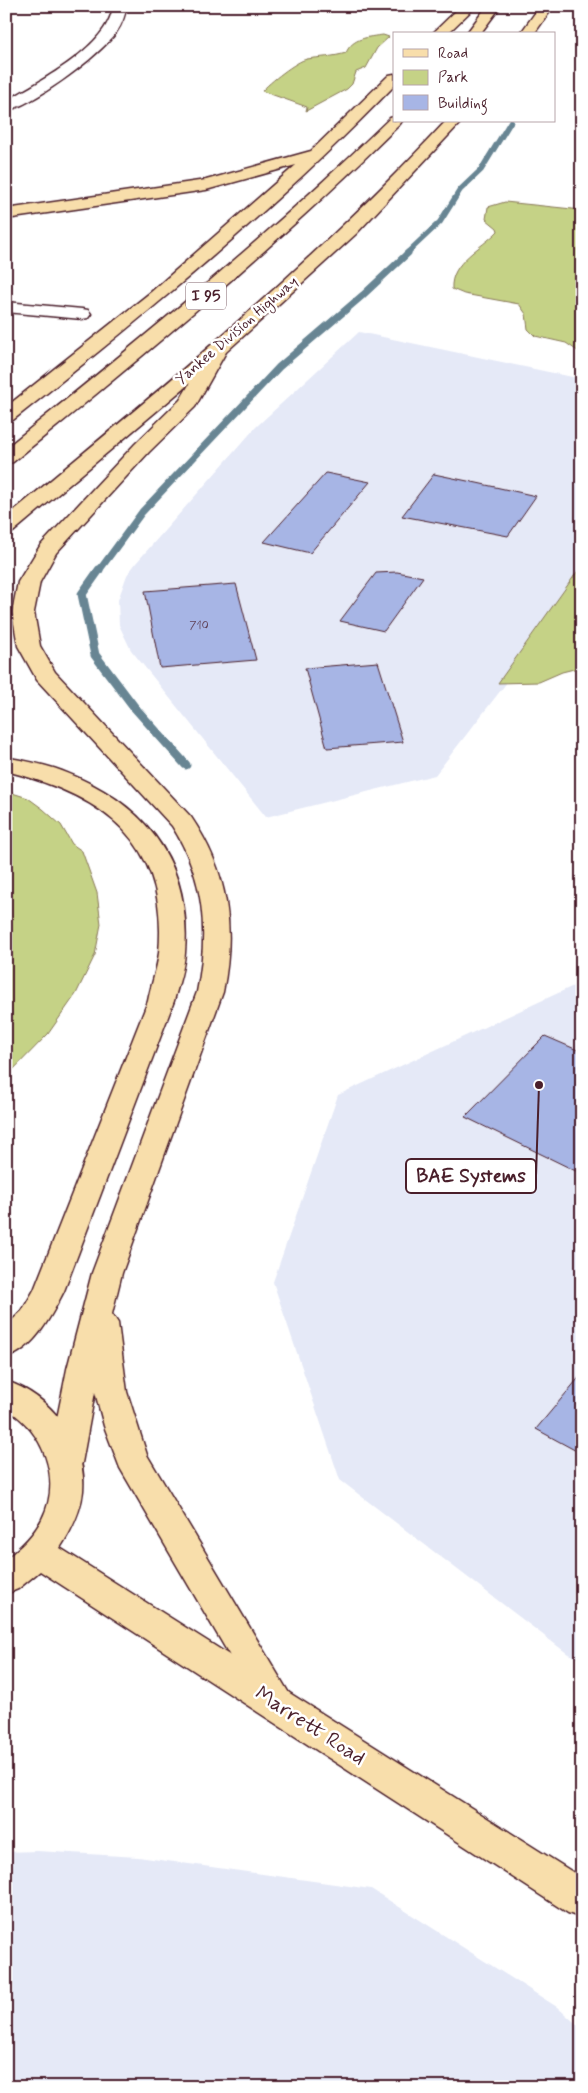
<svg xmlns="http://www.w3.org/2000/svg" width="588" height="2093" viewBox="0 0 588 2093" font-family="Mynerve,sans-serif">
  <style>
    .built { fill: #e5e9f7 }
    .green { fill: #c5d286; stroke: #887858 }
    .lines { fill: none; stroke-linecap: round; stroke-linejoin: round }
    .stream-far2 { stroke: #678593; stroke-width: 5.5 }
    .stream-far1 { stroke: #678593; stroke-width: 7 }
    .stream { stroke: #678593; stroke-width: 9 }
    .building { fill: #a7b5e5; stroke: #4a1f2b }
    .minor-casing { stroke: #4a1f2b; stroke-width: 3 }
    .major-casing { stroke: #4a1f2b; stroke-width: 3 }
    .highway-casing { stroke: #4a1f2b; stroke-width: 3 }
    .minor { fill: #fff; fill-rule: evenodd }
    .major { fill: #f8deab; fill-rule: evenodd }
    .highway { fill: #f8deab; fill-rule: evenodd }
    .labels { text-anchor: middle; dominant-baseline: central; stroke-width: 5; stroke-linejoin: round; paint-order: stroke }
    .far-number-label { font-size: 12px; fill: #61445a }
    .far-street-label { font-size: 15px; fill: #4a1f2b; stroke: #fff }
    .shield { fill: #fff; stroke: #80626b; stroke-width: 1 }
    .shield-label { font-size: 16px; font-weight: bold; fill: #4a1f2b }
    .near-street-label { font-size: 21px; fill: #4a1f2b; stroke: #fff }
    .leader { fill: none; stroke: #4a1f2b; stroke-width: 2 }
    .callout-dot { fill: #4a1f2b; stroke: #fff; stroke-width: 2 }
    .callout { fill: #fff; stroke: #4a1f2b; stroke-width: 2 }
    .callout-label { font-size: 19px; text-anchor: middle; font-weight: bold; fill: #4a1f2b }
  </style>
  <rect width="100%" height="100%" fill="#fff"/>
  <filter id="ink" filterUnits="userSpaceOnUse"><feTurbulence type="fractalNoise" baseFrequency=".02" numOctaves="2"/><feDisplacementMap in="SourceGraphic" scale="10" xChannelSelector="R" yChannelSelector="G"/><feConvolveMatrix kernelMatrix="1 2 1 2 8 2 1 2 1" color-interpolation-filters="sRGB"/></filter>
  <g filter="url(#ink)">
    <path class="built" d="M359,332L582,379V586L435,775L266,817L131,650L119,625L118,600L127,575L136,563L256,427Z
      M582,982V1660L568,1654L340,1480L273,1282L338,1095Z
      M37,1851L138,1857L371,1889L557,2007L582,2029V2087H6V1852Z"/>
    <path class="green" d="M383,35L389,37L377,48L366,68L356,72L352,84L347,89L306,111L307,107L262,91C269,83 296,61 307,59C320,57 333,57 346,53C352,38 368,37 383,35Z
      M505,202L582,210V354L566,343L535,336L528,329L526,314L519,304L464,294L452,289C450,262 482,248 498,231L497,228L486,219L488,207Z
      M582,565V667L562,672L539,682L498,683Z
      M6,791L28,798L43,809L61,825L72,844L82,851L97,893L101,924L95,955L76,994L48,1034L6,1077Z"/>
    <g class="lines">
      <path class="stream-far2" d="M406,254L440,222L460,190L481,170L511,121"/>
      <path class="stream-far1" d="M98,572L142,512L279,367L363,295L408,253"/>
      <path class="stream" d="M99,570L82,594L95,655L135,708L186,765"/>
    </g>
    <path class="building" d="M326,473L370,482L310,553L264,542Z
      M434,474L477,483L536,496L508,536L402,516Z
      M397,572L423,577L384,631L340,621L376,573Z
      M236,584L256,660L160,668L145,591Z
      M378,662L403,742L327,748L305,668Z
      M545,1036L582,1052V1174L465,1117Z
      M582,1374V1454L536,1429Z"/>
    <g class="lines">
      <defs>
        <path id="minor" d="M107,6H123L126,10C123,22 119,31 110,40C90,62 34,104 6,111V101C38,83 104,48 112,11Z
          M6,302L82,309L88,310L91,314L88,318L82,319L6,312Z"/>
        <path id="major" d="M6,1381C51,1396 87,1442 83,1491C81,1512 71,1531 60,1548L582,1878V1918L568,1913L40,1571L18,1589L6,1594V1559C20,1548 34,1535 42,1519C62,1480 44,1430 6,1409Z"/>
        <path id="highway" d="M461,6H476L447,34H432Z
          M487,6H501L480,34H466Z
          M540,6H554L534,34H520Z
          M394,74V86C276,208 146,315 13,420L6,422V407L151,292L296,165L206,190L6,219V209L206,180L311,151L389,75Z
          M394,117V121H402L400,124C278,245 146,354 13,462L6,464V448C138,342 269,236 390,118Z
          M446,121H462L356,234L226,352L195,407L149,452L56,553L40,582L34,612L40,646L55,672L191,817C228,871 236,928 223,992L122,1273L112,1314L118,1323L127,1392L147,1455L296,1705L291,1716L278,1721L265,1716L120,1468L104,1426L95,1392L82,1463L77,1472L65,1476L53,1472L48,1463L67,1369L92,1273L197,992C209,933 205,878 172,826L37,680L18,646L12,612L18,582L40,546L135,444L180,400L190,383L13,532L6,534V517C159,391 311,266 446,121Z
          M6,757C24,761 44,764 62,771C145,803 192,861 185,953C184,969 178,985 174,1001L64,1291C51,1316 35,1349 6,1358V1326L22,1311L34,1290L148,1001C151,985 157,969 159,953C169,842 105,796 6,771Z"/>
      </defs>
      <use href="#minor" class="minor-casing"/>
      <use href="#major" class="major-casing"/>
      <use href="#highway" class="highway-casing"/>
      <use href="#minor" class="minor"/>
      <use href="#major" class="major"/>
      <use href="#highway" class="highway"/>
    </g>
  </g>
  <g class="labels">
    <g class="far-number-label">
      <text x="199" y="626">710</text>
    </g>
    <g class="far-street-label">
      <text transform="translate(237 331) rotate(-41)">Yankee Division Highway</text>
    </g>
    <rect class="shield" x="186" y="282.5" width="40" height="27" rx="4"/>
    <g class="shield-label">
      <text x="206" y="296">I 95</text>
    </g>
    <g class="near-street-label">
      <text transform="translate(310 1726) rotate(33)">Marrett Road</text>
    </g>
  </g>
  <path class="leader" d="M539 1085L536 1176"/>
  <circle class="callout-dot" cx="539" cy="1085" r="5"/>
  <rect class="callout" x="406" y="1159" width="130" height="34" rx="5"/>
  <g class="callout-label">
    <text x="471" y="1182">BAE Systems</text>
  </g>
  <rect width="588" height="2093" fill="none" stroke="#fff" stroke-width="25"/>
  <rect x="12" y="12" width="563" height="2068" fill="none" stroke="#4a1f2b" stroke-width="2" filter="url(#ink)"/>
  <rect x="393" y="32" width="162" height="90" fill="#ffffff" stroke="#b7a5aa"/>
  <rect x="403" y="49" width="25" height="8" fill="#f8deab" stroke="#b7a5aa"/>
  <text x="438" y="58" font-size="15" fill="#4a1f2b">Road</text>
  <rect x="403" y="70" width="25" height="15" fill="#c5d286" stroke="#b7a5aa"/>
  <text x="438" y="82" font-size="15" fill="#4a1f2b">Park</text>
  <rect x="403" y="95" width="25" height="15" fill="#a7b5e5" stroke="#b7a5aa"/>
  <text x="438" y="108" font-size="15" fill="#4a1f2b">Building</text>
</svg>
